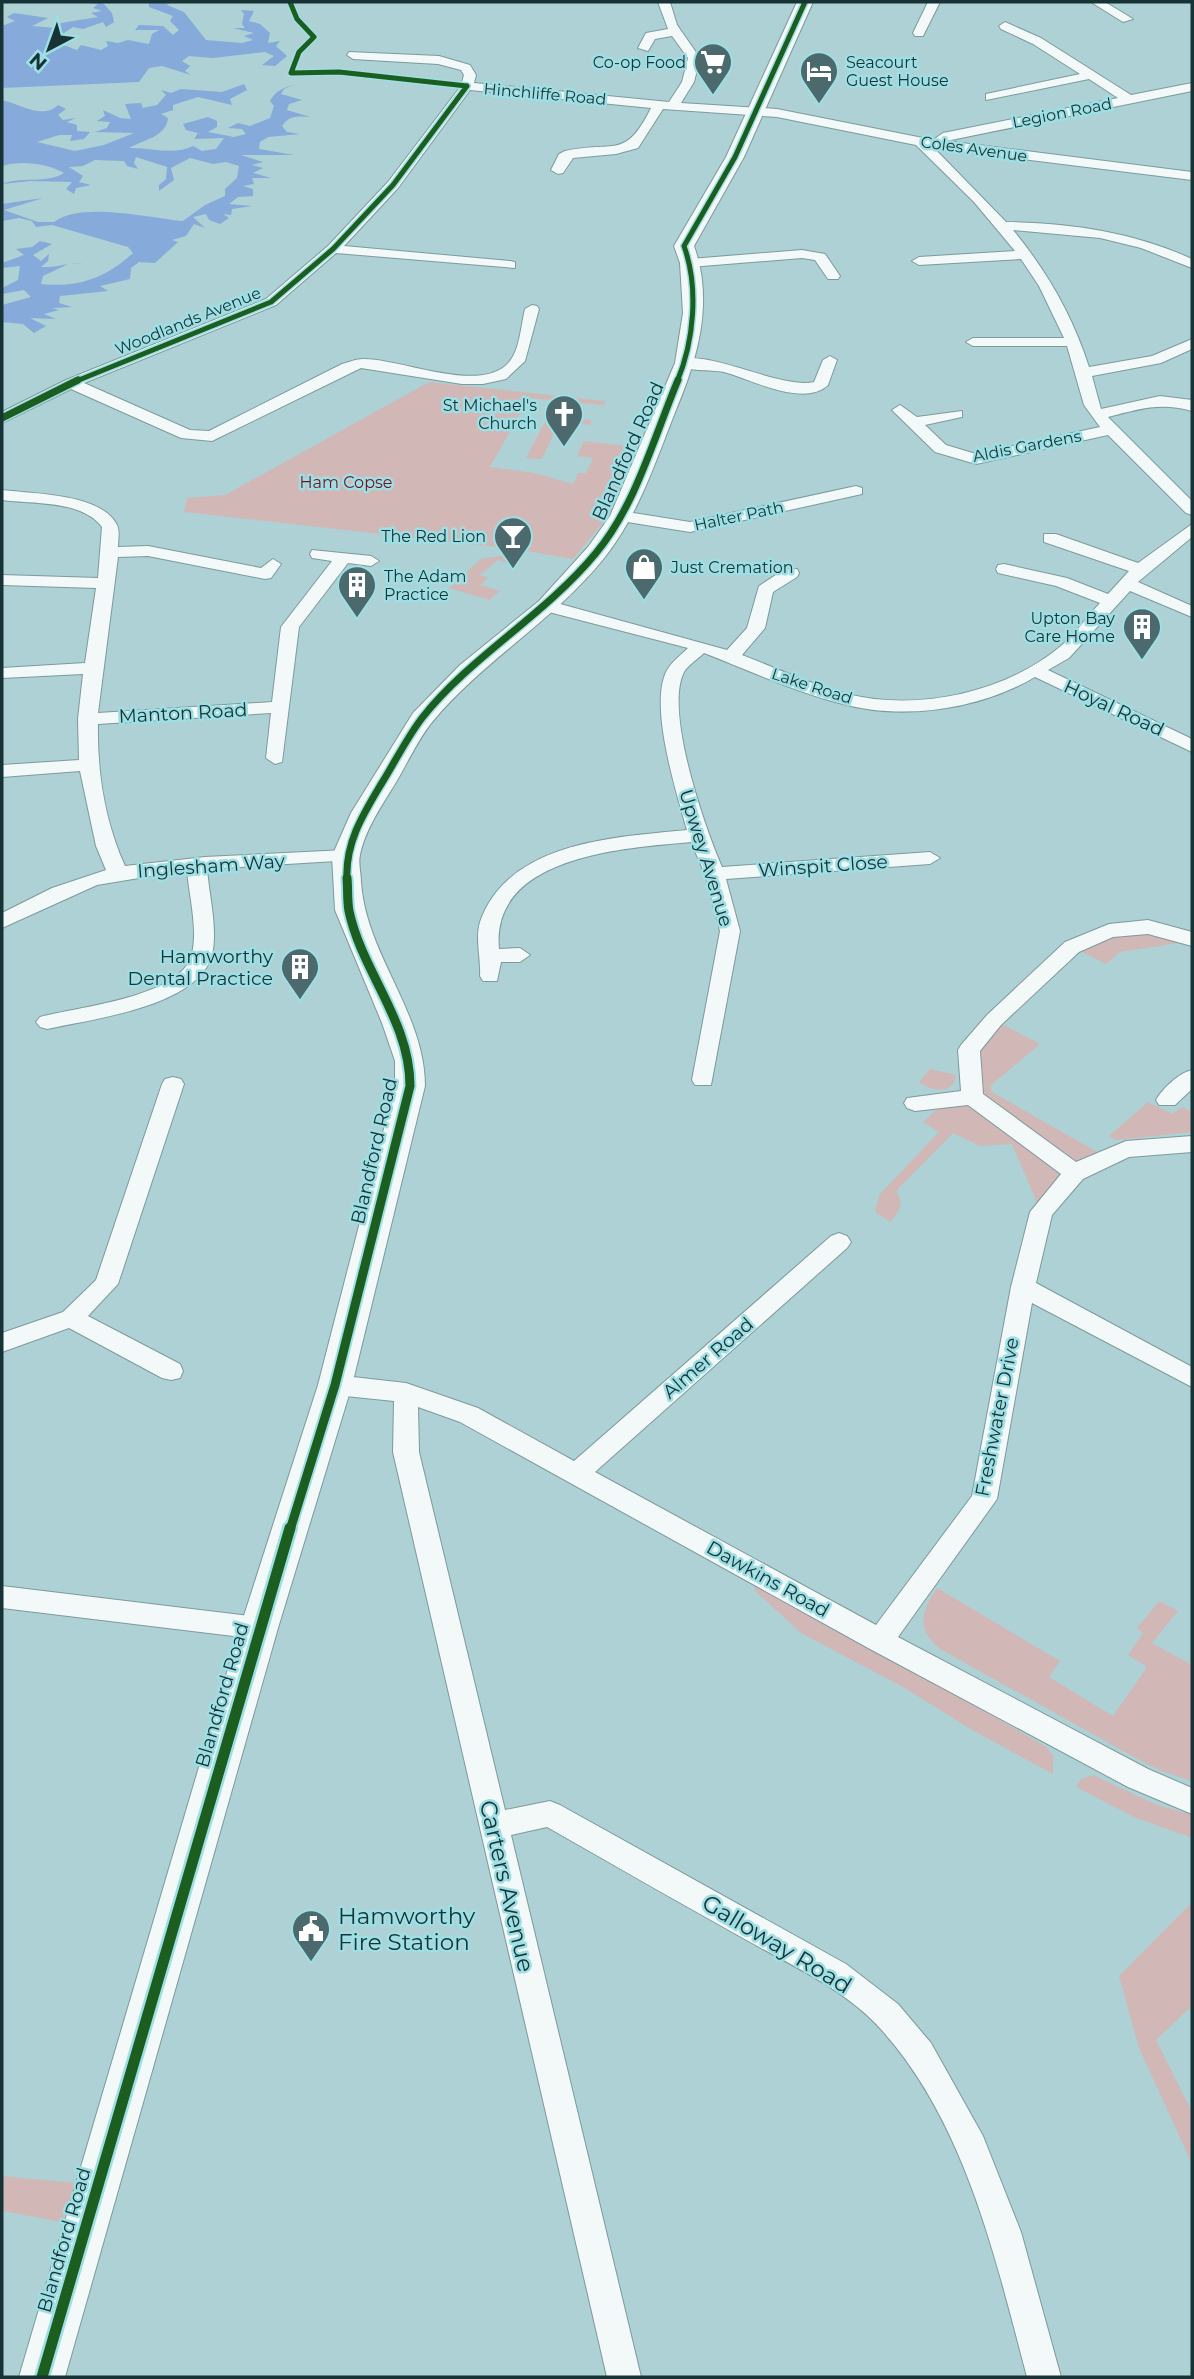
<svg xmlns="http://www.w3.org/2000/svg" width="1194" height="2379" viewBox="0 0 1194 2379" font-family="Montserrat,sans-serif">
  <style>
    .green { fill: #d1b8b7 }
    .water { fill: #86aad9 }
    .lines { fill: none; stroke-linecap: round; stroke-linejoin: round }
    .minor-casing { stroke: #7d9a9c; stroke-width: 2 }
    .secondary-casing { stroke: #7d9a9c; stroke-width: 2 }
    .minor { fill: #f3f8f9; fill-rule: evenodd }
    .secondary { fill: #f3f8f9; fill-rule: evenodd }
    .cycleway-far3-casing { stroke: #9ddfe4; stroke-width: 8 }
    .cycleway-far2-casing { stroke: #9ddfe4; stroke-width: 10 }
    .cycleway-far1-casing { stroke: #9ddfe4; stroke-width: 13 }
    .cycleway-casing { stroke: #9ddfe4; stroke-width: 16 }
    .cycleway-far3 { stroke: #1b5e20; stroke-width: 5 }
    .cycleway-far2 { stroke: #1b5e20; stroke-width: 7 }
    .cycleway-far1 { stroke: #1b5e20; stroke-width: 9 }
    .cycleway { stroke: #1b5e20; stroke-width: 11 }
    .labels { text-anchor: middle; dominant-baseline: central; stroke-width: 5; stroke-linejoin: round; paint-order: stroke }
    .far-poi-label { font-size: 16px; fill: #173335; stroke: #9ddfe4; text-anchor: end }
    .far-street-label { font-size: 16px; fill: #173335; stroke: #9ddfe4 }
    .far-park-label { font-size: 16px; fill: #77101c; stroke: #9ddfe4 }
    .street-label { font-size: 19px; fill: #173335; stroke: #9ddfe4 }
    .poi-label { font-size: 19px; fill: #173335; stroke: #9ddfe4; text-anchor: end }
    .near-street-label { font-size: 23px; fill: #173335; stroke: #9ddfe4 }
    .near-poi-label { font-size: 23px; fill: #173335; stroke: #9ddfe4; text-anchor: start }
  </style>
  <rect width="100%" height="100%" fill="#add1d4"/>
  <path class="green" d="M429,382L605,401L604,405L529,398L490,467L535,473L573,484L578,473H586L593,458L577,456L584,441L635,447L610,514L573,559L514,549L184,512L187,498L225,495Z
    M548,416L591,420L590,425L560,420L542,459L526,458Z
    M513,554L520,556L511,564L498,560L480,575L488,578L481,585L500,591L489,600L449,588L481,559Z
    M1148,927L1192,941L1120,952L1106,964L1072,947Z
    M994,1020L1040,1044L990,1086L992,1092L1106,1157L1041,1212L1012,1144L980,1146L953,1133L897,1190L901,1206L891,1222L875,1212L879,1195L939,1132L923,1122L947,1100L972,1097L969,1050Z
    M930,1069L956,1075C953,1096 932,1091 919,1082Z
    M1148,1102L1173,1114L1182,1107L1192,1112V1132L1116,1140L1109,1136Z
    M758,1581L1045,1746L1053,1755V1774L972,1730L903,1687L801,1633L754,1590Z
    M937,1588L1060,1661L1049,1677L1113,1716L1147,1667L1128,1655L1143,1633L1137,1628L1159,1601L1178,1611L1152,1643L1192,1665V1781L1161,1771L1132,1756L940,1649C916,1630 921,1611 937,1588Z
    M1093,1775L1157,1805L1192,1815V1838L1134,1817L1076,1787L1081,1779Z
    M1192,1902V2006L1156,2040L1192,2112V2164L1139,2048L1119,1976Z
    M2,2176L76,2183L62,2222L2,2211Z"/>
  <path class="water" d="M102,2L112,13L114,22L106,27L103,22L83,29L73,27L52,41L77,50L81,45L101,50L108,46L106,41L118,43L128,40L149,44L152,34L159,30H135L139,25L163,26L173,35L179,30L170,21L173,16L149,7V2H170L167,5L184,12L206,40L242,43L253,40L244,36L254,33L233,28H245L242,24L244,14L241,10L254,11L249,21L260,24L270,33L268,43L280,41L276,46L287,56L275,66L262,65L274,56L265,52L213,58L189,56L182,61L190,66L185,71L191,75L162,66L149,68L139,82L2,88V26L15,21L7,17L14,13L48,18L32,26L56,28L61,23L98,17L91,13L102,11L93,8L98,4L88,3Z
    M244,84L247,90L230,99L232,105L198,97L173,105V110L161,114L168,118C166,137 143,140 129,148C151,147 173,156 193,146L202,151L216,149L224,138L194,139L198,133L186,130L183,124L208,117L217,121V127L208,132L234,137L246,134L242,129L228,128L238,123L250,126L270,118L274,106L270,101C276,90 284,88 295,84L284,89L281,94L302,100L289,104L287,110L310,117C298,116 289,115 282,126L287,132L300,134L268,137L260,142L259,149L294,155H241L263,162L252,165L263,168L253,173L271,178H252L254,184L243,186L253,189V196L238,197L229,204L252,206L232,209L231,215L223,214L229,218L220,224L209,220L206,214L193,217L205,228L194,224L186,236L172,240L178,242L155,263L139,262L131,268L130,279L100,286L108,291L60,296L59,303L72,307L52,308L59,310L44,314L56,319L30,318L46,326L34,333L23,324L2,322V305L31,297L24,290L2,294V288L18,280L20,266L2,268V263L24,255L16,249L32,247L40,241L52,244L33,255L41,261L49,254L48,261L41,267C57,268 68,262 83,263L68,264L43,276L41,284C78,288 106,278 133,253L128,247L52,225L36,227L32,221L19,218L2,221V204L43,198L4,210L38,222H54C80,201 150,218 183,221L205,205L225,196V189L237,178L239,166L226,162L213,164L190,158L171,168L174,180L159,191V185L166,179L167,167L136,157L134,163L138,169L127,166L124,161L95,160L83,166L69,167L83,176L79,182L91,185L76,188L74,194L66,189L72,182L31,181L2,184C20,176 48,184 64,173C47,163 20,160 2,166V100C20,104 43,120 58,105L66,109L58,115L63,120L76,118L67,122L77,125V131L90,132L84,139L70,141L72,135H59L37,142L75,151L104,145L134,133L95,132L107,128L110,122L97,121L105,116L103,110L120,118L131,119L125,104L141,103L143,108L157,105L166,95L161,90L171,93L181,89L222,92Z"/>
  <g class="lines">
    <defs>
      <path id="minor" d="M658,2H670L677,25L700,58L694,82L681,103L777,109L933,140L943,133L1118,98L1089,79L986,100V94L1080,74L1033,44L1001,29L999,26L1005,22L1041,38L1131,95L1192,83V91L946,141L1192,172V180L934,148L1006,222C1071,223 1133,232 1192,259V268L1141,248L1100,238L1013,230C1047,271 1073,317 1089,367L1152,356L1192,339V349L1161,363L1092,376L1101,409L1160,396L1192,400V411C1160,402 1140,409 1108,417L1192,501V515L1186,513L1108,435L976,464L935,452L895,413L892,410L900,405L917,417L962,411V417L925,425L946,445L976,454L1100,427L1084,405L1067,346H973L966,342L973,338H1064L1039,286L1021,259L919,265L912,261L919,257L1015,251L974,202L916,145L777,117L663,109L638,148L616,154L573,158L563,173L558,174L551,170L559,154L565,151C614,140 625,161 651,108L470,90L398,188L344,246L510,261L515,262V268L336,253L276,305L84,383L190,430L209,431L342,364C349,362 356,359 363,359C400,358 483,396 510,361C520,348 521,325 525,309L532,305L537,306L539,309L525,361L506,379L483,384H462L361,368L212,441L181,438L71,389L2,423V412L66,380L266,299L328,246L388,182L461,86L464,75L461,70L438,64L353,59L347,55L349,52L439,56L470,65L476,75L474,83L669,102L682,82L688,58L672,36L655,39L648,51L638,48L646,33L668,29Z
        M928,2H940L923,36H915L913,33Z
        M1091,2H1105L1133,19L1123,22Z
        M802,250L825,254L840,276L838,279H828L815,260L802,258L690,267L683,263L690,259Z
        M830,356L837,360L828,385C804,408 750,379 724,372C710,369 688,373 677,363C698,344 780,390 814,382L823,360Z
        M856,486L862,488V494L690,532L621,521L613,516L621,511L690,522Z
        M2,490C33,494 101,493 117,525C120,531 118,540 118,547L148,546L261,568L273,559L281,564L271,578L265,579L148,556L118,557L98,713L272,702L281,627L332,561L312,558L310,554L312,550L371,556L379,561L371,566L348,563L299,627L282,762L275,764L266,758L271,713L98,724C97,772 105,822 125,866L205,857L346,850L353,852L356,856L353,860L207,869C209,895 218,929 212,955C198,1007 92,1019 47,1029L40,1027L36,1022L40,1017C76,1007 177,998 191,957C199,932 189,896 187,870L97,885L2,928V913L52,888L106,870L96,846L80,771L2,777V765L79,760L78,719L83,674L2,678V668L85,663L96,588L2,585V575L98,578L102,527C82,500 32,504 2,500Z
        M1192,524V537L1138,582L1192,606V617L1130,591L1069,658L1048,670L1192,739V752L1035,677C979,710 902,721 839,703C793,691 748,670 704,653C698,659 688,665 684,672C664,711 705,828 722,867L930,852L940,858L930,864L726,879L740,931L711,1085H695L692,1080L720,931L705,874L691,842C627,848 490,855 499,949L520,948L530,955L520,962H501L497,981H483L480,976C481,958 475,939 480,922C508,841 617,837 687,830C677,794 646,699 669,667C674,660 682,654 688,648L541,610L538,606L541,602H553L727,650L747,628L759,586L785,569H797L799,573L797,577L773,592L765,628L742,655C776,668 812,685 847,694C916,711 1000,694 1056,650C1072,638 1086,618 1100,603L1056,586L998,573L996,569L998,565L1004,564L1067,578L1108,594L1129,571L1044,542V534H1056L1138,563Z
        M1148,920L1192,932V946L1148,934L1113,937L1079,952L1001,1025L980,1051L983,1094L1076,1162L1126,1141L1192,1136V1152L1129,1157L1083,1179L1052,1215L1036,1283L1192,1367V1387L1032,1303L997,1499L898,1637L1148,1769L1192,1788V1814L1128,1787L870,1649L460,1422L418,1407L419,1452L505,1810L550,1801L560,1805L846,1964L898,2004L931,2043L983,2136L1021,2232L1061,2377H1027C995,2257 965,2120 878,2026C843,1989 793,1966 750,1942C682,1904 615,1866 547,1827L511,1835L641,2377H607L393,1452L394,1401L335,1395L326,1392L323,1385L326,1378L335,1375L406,1383L478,1408L574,1461L831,1236L839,1233L847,1236L851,1242L847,1248L595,1472L876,1625L972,1496L1011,1287L1030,1212L1061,1174L968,1105L915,1111L907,1108L904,1103L907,1098L961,1091L958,1050L961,1045L987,1015L1065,942L1109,924Z
        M1192,1070V1089L1175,1105H1159L1156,1100C1163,1088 1179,1073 1192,1070Z
        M173,1077L181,1079L184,1084L118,1284L88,1316L180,1364L183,1371L180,1378L171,1380L162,1378L69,1328L2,1352V1333L63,1312L96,1280L162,1084L165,1079Z
        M2,1586L259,1617L268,1620L272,1628L268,1636L259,1639L2,1608Z"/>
      <path id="secondary" d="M797,2H813L744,157L694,246C714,301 698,358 676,410C656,460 639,514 605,557C555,620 484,660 433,721C418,739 407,764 395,784C382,805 365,830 360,855C358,863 361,873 361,882C366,955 425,1013 425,1086L352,1385L278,1628L65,2377H19L240,1628L318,1385L395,1086V1061L382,1023L335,910L332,856L351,813L413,713L460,665L539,601L588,547L610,516L675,363L683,313L680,263L674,246L726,157Z"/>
    </defs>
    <use href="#minor" class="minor-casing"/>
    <use href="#secondary" class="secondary-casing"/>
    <use href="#minor" class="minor"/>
    <use href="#secondary" class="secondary"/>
    <defs>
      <path id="cycleway-far3" d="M290,2L297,19L314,37L299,52L291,73L339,72L467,86
        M74,382L271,302L333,249L393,185L467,86
        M677,382C694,341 699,288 684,246L735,157L805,2"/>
      <path id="cycleway-far2" d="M2,418L78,380
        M347,880C345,844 362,816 380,786C394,764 406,739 422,718C470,657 544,616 596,553C636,505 654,437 678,380"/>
      <path id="cycleway-far1" d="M290,1530L335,1385L410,1086C410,1021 362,972 349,911C347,900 348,888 347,878"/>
      <path id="cycleway" d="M42,2377L290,1528"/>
    </defs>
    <use href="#cycleway-far3" class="cycleway-far3-casing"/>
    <use href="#cycleway-far2" class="cycleway-far2-casing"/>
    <use href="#cycleway-far1" class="cycleway-far1-casing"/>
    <use href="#cycleway" class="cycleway-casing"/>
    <use href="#cycleway-far3" class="cycleway-far3"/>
    <use href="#cycleway-far2" class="cycleway-far2"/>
    <use href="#cycleway-far1" class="cycleway-far1"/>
    <use href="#cycleway" class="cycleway"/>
  </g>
  <defs>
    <symbol id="supermarket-pin" viewBox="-11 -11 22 30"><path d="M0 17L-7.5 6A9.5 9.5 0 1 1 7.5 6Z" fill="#4c6a6d" stroke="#9ddfe4"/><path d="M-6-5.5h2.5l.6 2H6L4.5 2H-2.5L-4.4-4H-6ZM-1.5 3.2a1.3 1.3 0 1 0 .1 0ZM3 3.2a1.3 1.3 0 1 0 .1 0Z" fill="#fff"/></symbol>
    <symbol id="hotel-pin" viewBox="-11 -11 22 30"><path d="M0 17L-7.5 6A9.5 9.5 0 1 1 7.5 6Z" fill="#4c6a6d" stroke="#9ddfe4"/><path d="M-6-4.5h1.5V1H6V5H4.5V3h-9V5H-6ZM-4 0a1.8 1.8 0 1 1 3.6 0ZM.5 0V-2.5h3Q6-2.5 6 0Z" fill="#fff"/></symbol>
    <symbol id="church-pin" viewBox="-11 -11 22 30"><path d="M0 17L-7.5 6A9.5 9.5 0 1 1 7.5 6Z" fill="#4c6a6d" stroke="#9ddfe4"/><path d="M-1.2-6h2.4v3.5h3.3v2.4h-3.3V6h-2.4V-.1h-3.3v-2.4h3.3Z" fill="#fff"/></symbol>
    <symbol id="bar-pin" viewBox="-11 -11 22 30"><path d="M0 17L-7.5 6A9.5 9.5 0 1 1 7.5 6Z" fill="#4c6a6d" stroke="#9ddfe4"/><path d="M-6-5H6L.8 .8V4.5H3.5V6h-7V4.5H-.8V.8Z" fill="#fff"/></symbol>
    <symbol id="shop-pin" viewBox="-11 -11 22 30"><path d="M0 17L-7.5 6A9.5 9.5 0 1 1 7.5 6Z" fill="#4c6a6d" stroke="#9ddfe4"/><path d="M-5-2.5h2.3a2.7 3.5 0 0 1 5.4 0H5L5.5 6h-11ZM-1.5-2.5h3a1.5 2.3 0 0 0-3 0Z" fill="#fff"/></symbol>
    <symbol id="building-pin" viewBox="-11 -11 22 30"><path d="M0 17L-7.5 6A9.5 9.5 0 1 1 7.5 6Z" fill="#4c6a6d" stroke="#9ddfe4"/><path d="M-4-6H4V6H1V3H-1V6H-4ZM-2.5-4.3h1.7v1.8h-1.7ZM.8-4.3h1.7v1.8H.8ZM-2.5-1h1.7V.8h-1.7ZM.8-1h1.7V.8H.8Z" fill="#fff"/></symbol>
    <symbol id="civic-pin" viewBox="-11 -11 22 30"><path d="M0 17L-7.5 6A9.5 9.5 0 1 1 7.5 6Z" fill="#4c6a6d" stroke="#9ddfe4"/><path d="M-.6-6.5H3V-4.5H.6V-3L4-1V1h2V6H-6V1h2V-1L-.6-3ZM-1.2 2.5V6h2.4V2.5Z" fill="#fff"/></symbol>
  </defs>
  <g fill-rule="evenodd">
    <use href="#supermarket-pin" x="691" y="40" width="44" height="60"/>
    <use href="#hotel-pin" x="797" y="49" width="44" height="60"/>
    <use href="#church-pin" x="542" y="392" width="44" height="60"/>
    <use href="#bar-pin" x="491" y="514" width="44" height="60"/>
    <use href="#shop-pin" x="622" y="545" width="44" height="60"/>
    <use href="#building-pin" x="335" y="563" width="44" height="60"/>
    <use href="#building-pin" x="1120" y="605" width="44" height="60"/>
    <use href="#building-pin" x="278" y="945" width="44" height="60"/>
    <use href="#civic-pin" x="289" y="1907" width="44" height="60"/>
  </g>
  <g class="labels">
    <g class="far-poi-label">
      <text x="686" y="62">Co-op Food</text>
      <text x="846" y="62" text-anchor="start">Seacourt<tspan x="846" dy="18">Guest House</tspan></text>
      <text x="537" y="405">St Michael's<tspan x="537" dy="18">Church</tspan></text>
      <text x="486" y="536">The Red Lion</text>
      <text x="671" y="567" text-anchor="start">Just Cremation</text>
      <text x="384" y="576" text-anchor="start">The Adam<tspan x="384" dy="18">Practice</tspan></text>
      <text x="1115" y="618">Upton Bay<tspan x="1115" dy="18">Care Home</tspan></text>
    </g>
    <g class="far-street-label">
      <text transform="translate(545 94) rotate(5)">Hinchliffe Road</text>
      <text transform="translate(1062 113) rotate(-11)">Legion Road</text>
      <text transform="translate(974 149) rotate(8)">Coles Avenue</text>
      <text transform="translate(188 321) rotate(-22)">Woodlands Avenue</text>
      <text transform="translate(1027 446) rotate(-11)">Aldis Gardens</text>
      <text transform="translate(739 516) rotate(-12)">Halter Path</text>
      <text transform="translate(812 686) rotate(18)">Lake Road</text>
    </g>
    <g class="far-park-label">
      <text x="346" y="482">Ham Copse</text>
    </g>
    <g class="street-label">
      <text transform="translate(628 451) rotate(-66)">Blandford Road</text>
      <text transform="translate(1114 708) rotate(25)">Hoyal Road</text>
      <text transform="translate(183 713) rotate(-3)">Manton Road</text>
      <text transform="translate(706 858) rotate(73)">Upwey Avenue</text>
      <text transform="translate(211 866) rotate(-4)">Inglesham Way</text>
      <text transform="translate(823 866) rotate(-4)">Winspit Close</text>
      <text transform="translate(374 1151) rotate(-77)">Blandford Road</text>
      <text transform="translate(708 1358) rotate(-41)">Almer Road</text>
      <text transform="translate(997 1417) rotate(-79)">Freshwater Drive</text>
      <text transform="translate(768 1579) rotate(29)">Dawkins Road</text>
      <text transform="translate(222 1695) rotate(-74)">Blandford Road</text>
      <text transform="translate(64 2240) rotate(-74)">Blandford Road</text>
    </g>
    <g class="poi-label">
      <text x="273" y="956">Hamworthy<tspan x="273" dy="22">Dental Practice</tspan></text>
    </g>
    <g class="near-street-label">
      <text transform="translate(507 1886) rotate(77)">Carters Avenue</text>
      <text transform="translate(777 1944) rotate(31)">Galloway Road</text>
    </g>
    <g class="near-poi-label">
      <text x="338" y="1916">Hamworthy<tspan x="338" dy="26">Fire Station</tspan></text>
    </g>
  </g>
  <rect width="1194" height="2379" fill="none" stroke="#173335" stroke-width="7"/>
  <g transform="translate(49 49) rotate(221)" stroke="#9ddfe4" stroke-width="5" paint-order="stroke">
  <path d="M0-5L12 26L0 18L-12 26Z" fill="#173335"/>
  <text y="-10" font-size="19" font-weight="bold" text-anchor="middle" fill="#173335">N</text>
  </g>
</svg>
